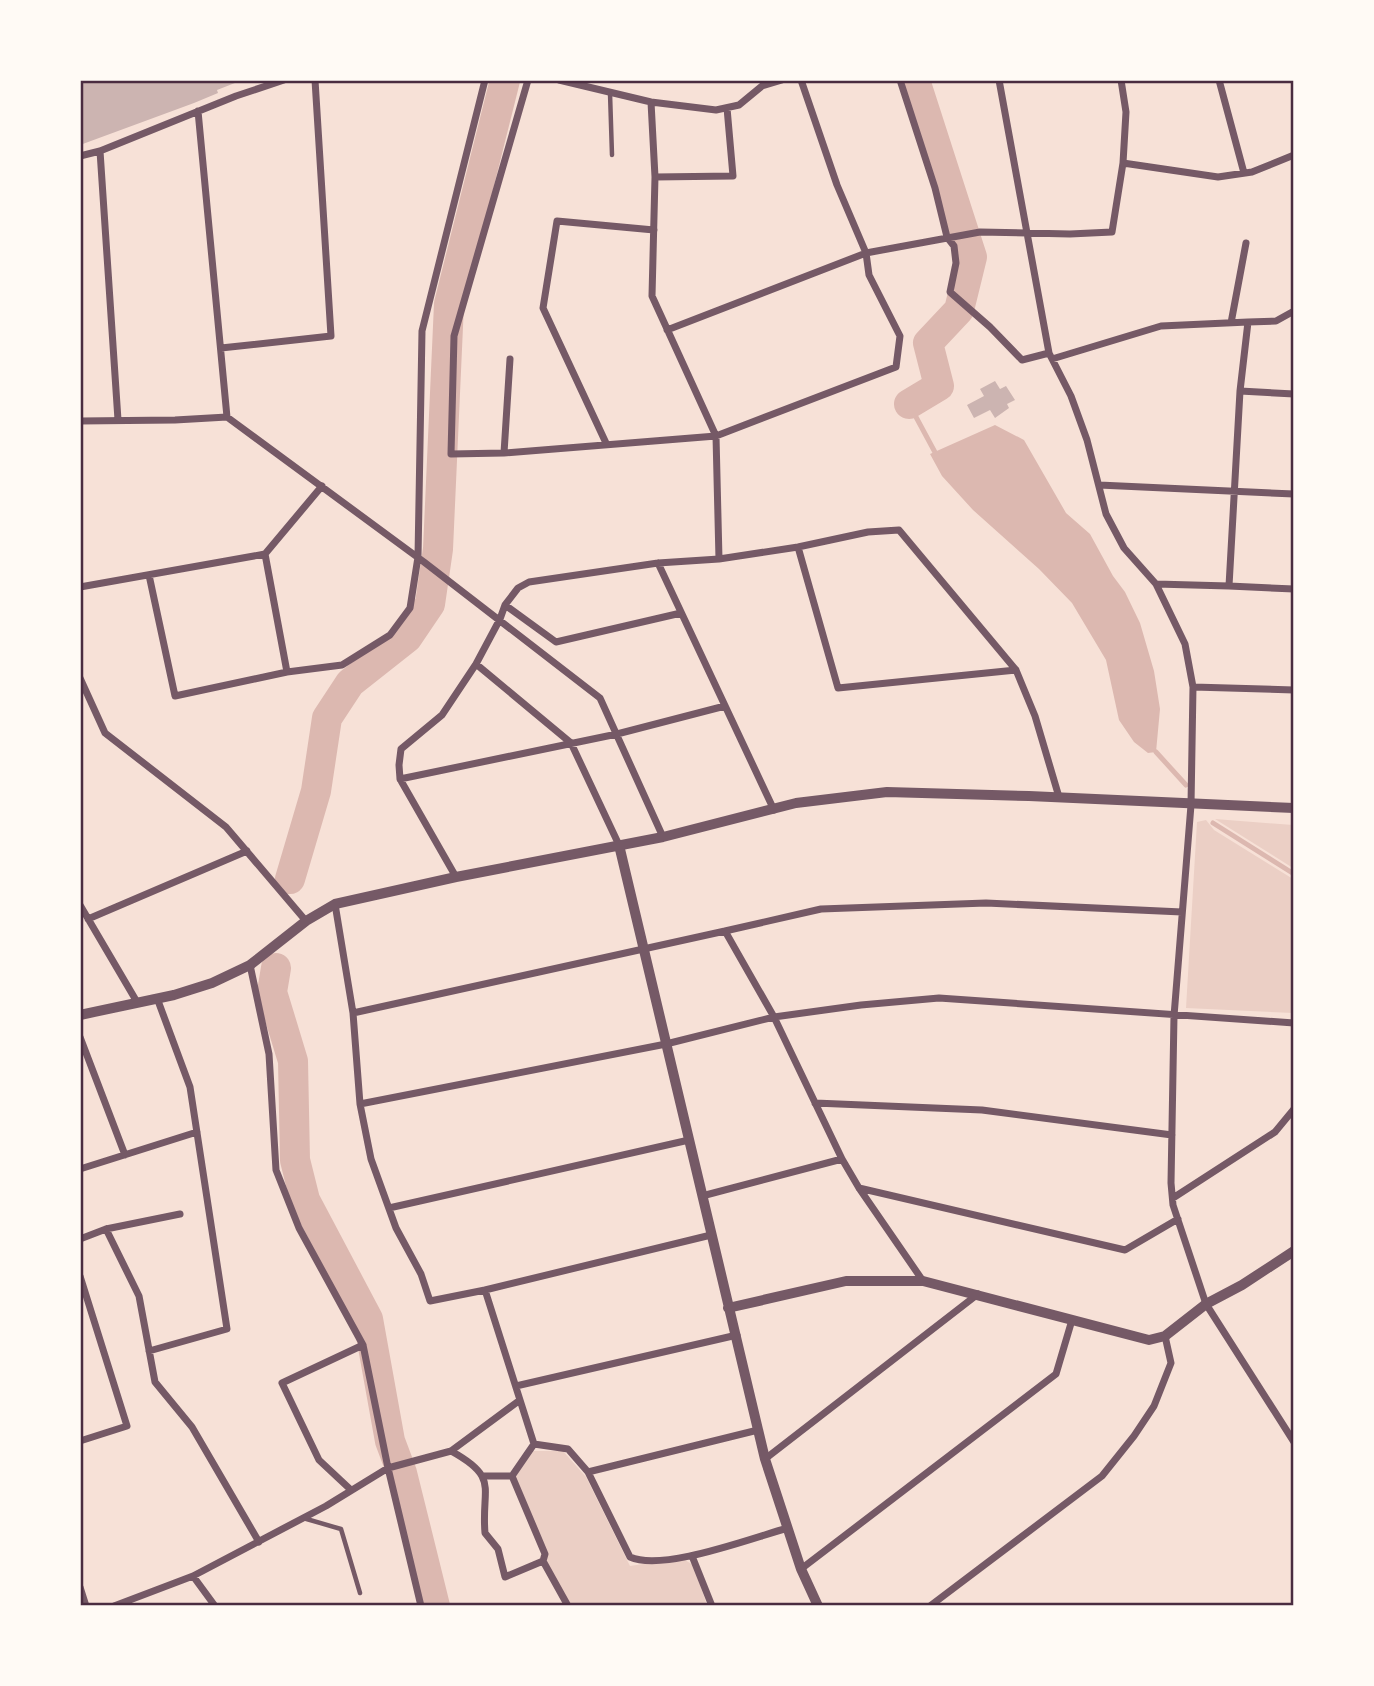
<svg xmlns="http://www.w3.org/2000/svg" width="1374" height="1686" viewBox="0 0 1374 1686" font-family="Roboto,sans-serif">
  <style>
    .green { fill: #ebcfc5 }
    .water { fill: #dcb8b0 }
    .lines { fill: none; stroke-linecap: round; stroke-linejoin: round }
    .stream { stroke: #dcb8b0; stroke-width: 5 }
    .river { stroke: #dcb8b0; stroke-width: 30 }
    .building { fill: #ccb4b1 }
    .service { stroke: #755966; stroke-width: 4.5 }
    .minor { stroke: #755966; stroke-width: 7 }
    .tertiary { stroke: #755966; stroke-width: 10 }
    .neatline { fill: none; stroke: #4a2c40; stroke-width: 2.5 }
  </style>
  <rect width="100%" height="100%" fill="#f7e1d7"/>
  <path class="green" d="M1215,819L1293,825V868Z
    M1206,820L1214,830L1293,879V1013L1186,1008L1197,822Z
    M531,1451H563L586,1477L630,1566L682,1558L693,1565L707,1605H570L549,1566L512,1476Z"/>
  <path class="water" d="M995,425L1024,440L1066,513L1090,534L1113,576L1125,592L1140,623L1154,671L1160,709L1156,752L1148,753L1134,742L1119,720L1106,660L1072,603L1039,569L973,510L942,476L930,454Z"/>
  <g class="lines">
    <path class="stream" d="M909,404L937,456
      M1156,752L1186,785
      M1213,823L1294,874"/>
    <path class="river" d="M909,404L939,386L928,343L959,310L972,257L915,80
      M290,879L316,791L327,718L350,683L407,638L430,604L438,549L449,304L505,80
      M276,968L272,992L293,1061L295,1160L305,1200L368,1319L390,1441L402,1473L435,1606"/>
  </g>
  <path class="building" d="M80,80H240V81L217,90L218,93L194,103L80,145Z
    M995,381L1000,389L1006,386L1015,400L1007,404L1009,408L995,418L990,410L974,418L967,405L984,396L980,389Z"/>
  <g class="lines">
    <path class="service" d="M610,93L612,155
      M303,1518L341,1529L360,1593"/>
    <path class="minor" d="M528,80L454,336L451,454L504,453L716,436L896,367L900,336L869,275L866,253L837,185L801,80
      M559,80L651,102L716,110L739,105L762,86L782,80
      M900,80L935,188L947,237L954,246L956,263L950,292L990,327L1022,360L1049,353
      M999,80L1049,353L1071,396L1087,440L1106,514L1124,548L1156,584L1229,586L1240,391L1248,322L1276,321L1294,311
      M1219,80L1244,173
      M651,102L655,177L652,296L716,436L719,559
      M198,111L227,417
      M100,151L118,420
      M80,156L100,151L236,96L284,80
      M1123,163L1218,177L1252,172L1294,155
      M655,177L733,176L727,108
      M1231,323L1246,243
      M667,330L866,253L980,232L1070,234L1112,232L1123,163L1126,112L1121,80
      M221,348L331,336L315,80
      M1052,359L1161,326L1248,322
      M1240,391L1294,394
      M80,421L175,420L227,417L424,562L600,698L663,837
      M606,443L543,308L557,221L654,230
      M504,453L510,359
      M1099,485L1294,494
      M798,547L838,688L1016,670
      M658,563L774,810
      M149,575L175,696L287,672L265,554
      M1156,584L1185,644L1193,687L1191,805L1174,1016L1171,1183L1173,1205L1206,1304L1294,1442
      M1229,586L1294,589
      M80,587L265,554L322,486
      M505,605L556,642L681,613
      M476,664L571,743L619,845
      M287,672L342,665L390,635L410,608L418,557L422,331L485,80
      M80,678L105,733L226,827L306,921
      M1193,687L1294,690
      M400,779L617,734L725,706
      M456,877L400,779L399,765L401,749L442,715L476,664L500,619L505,605L518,588L529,582L658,563L719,559L798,547L868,532L899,530L1016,670L1035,716L1059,797
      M80,905L137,1002
      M88,919L247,851
      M250,965L269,1054L276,1170L299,1228L363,1345
      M353,1013L725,931
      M80,1037L125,1155
      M815,1103L982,1110L1172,1135
      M360,1104L666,1044L774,1017L861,1005L939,998L1294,1023
      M80,1169L197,1132
      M859,1188L1125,1250L1178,1219
      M702,1196L842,1159
      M1173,1198L1275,1132L1294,1109
      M389,1208L689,1140
      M106,1229L139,1296L155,1382L192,1427L259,1542
      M80,1239L106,1229L180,1214
      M80,1276L127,1426L80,1441
      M923,1281L859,1188L842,1159L774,1017L725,931L821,909L986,903L1182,912
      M485,1290L711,1235
      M149,1351L227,1329L190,1087L157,998
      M516,1386L737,1335
      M520,1400L534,1444L568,1449L588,1472
      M758,1430L588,1472L630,1557C663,1572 751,1538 788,1528
      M451,1451C500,1478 481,1487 485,1533L498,1549L505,1577L543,1561
      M765,1459L978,1294
      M483,1476H512L545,1554L543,1561L568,1606
      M512,1476L534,1444
      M351,1490L319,1460L282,1383L363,1345L388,1468L421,1606
      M692,1556L712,1606
      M801,1569L1056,1374L1072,1320
      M193,1576L215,1606
      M80,1587L86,1606
      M114,1606L193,1576L326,1506L388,1468L451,1451L520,1400L485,1290L430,1301L421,1274L396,1228L371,1159L360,1104L353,1013L335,904
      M930,1606L1102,1476L1134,1436L1154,1406L1171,1363L1165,1336"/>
    <path class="tertiary" d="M619,845L765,1459L801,1569L818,1606
      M80,1015L174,995L212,983L250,965L306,921L335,904L456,877L663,837L796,803L887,792L1029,796L1294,808
      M728,1308L846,1281H923L1149,1340L1165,1336L1206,1304L1242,1285L1294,1251"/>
  </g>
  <rect width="1374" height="1686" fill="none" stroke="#fffaf5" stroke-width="164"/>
  <rect x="82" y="82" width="1210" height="1522" class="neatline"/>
</svg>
